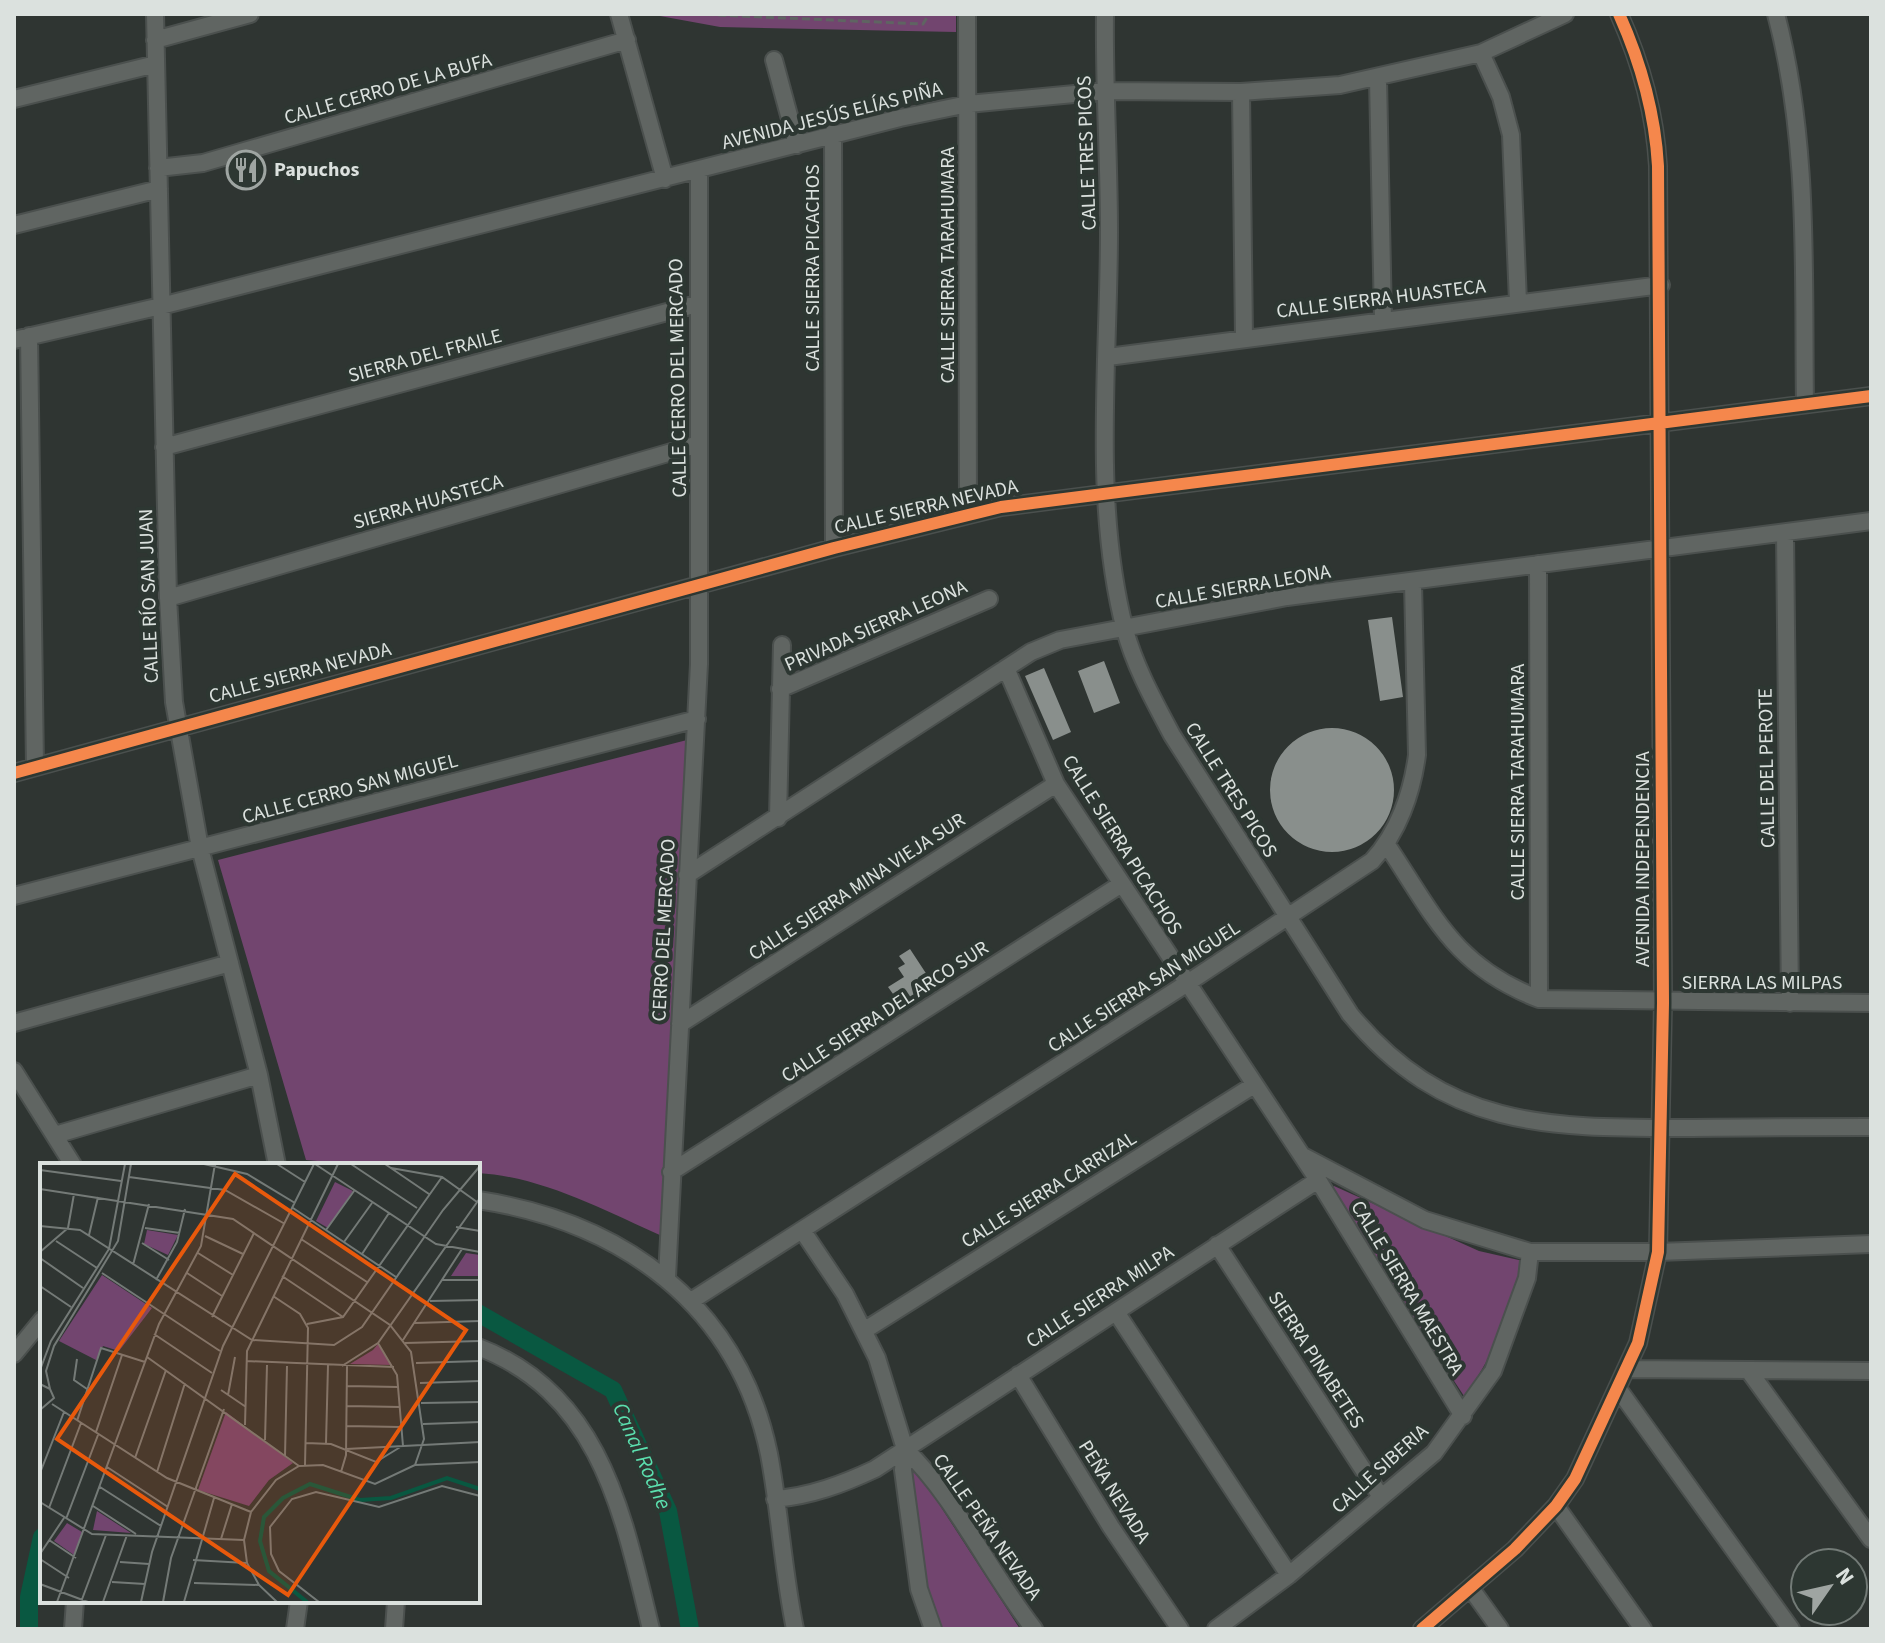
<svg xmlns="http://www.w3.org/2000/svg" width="1885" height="1643" viewBox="0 0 1885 1643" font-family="'Source Sans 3',sans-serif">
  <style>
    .green { fill: #72456f }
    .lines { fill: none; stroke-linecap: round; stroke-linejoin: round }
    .canal { stroke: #095841; stroke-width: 18 }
    .building { fill: #898f8c }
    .minor-casing { stroke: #4b504e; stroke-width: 20 }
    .path { stroke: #5f6462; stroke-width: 3; stroke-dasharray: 8 4; stroke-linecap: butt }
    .minor { stroke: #606562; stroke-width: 16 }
    .cycleway-casing { stroke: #2d3732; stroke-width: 17 }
    .cycleway { stroke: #f5874c; stroke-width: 12 }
    .labels { text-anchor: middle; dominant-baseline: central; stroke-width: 8; stroke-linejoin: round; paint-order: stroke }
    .street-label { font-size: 20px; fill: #dbe1de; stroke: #2d3732 }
    .poi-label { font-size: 20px; font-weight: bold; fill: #dbe1de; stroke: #2d3732; text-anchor: start }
    .water-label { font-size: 22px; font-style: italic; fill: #5bdfae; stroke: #2d3732 }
    .inset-river { fill: none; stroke: #095841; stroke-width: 4 }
    .inset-road { fill: none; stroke: #747a77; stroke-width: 2 }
    .view { fill: #e8590c; fill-opacity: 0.15; stroke: #e8590c; stroke-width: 4 }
    .inset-edge { fill: none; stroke: #dbe1de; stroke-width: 4 }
  </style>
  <rect width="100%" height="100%" fill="#2f3532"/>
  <path class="green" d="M649,14H956V32L720,27Z
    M687,740L662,1236C603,1210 543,1177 478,1173V1165H363L306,1160L218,860Z
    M1334,1186L1479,1251L1523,1261C1512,1309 1494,1357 1464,1396L1329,1191Z
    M917,1470L1020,1629H942C918,1584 917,1524 910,1474Z"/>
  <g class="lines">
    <path class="canal" d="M478,1313L613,1390L668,1511L690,1629
      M29,1629V1597L42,1537"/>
  </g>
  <path class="building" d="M1392,617L1403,697L1380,701L1368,620Z
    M1104,661L1120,703L1094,713L1078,671Z
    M1044,668L1071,732L1053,740L1025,676Z
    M1270 790a62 62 0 1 1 124 0a62 62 0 1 1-124 0Z
    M910,949L933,984L901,1005L888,987L904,977L898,968L905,964L899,956Z"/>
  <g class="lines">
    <defs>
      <path id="minor" d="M155,14L168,598L174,702L200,848L259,1075L277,1165
        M619,14L665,179
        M967,14L968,515
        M1105,14C1104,87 1109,159 1109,232C1109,362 1092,502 1125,630C1135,667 1154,701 1172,735L1350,1014C1444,1128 1546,1128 1682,1128C1745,1127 1808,1127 1871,1127
        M1776,14C1810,142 1803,274 1805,405
        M155,40L250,14
        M1481,53L1501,97L1511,135L1518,302
        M774,60L797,145
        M1378,79L1383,319
        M1241,92L1244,337
        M14,99L156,64
        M833,133L834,548
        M158,168L203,163L627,40
        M14,225L159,189
        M29,336L35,767
        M14,340L161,306L900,118L968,104L1106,91L1241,92L1340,85L1481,53L1565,14
        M1108,357L1661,285
        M164,447L697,304
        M1785,533L1790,1003
        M1538,564L1539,999
        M168,598L699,444
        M1006,668L1056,784L1318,1180L1463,1416
        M780,689L989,599
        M14,773L834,548L1001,507L1871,396
        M778,818L782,645
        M1387,845C1435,917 1454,966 1539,999L1871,1003
        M687,875L1031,652L1060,640L1287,597L1871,521
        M14,896L697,719
        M14,1023L230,963
        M680,1024L1056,784
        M14,1071L73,1165
        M55,1135L259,1075
        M1305,1157L1425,1220L1530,1252H1658L1871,1244
        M671,1172L1120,885
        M478,1200C623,1222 738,1305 769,1454C780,1512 783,1571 795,1629
        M802,1230L845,1294L877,1358L905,1449L903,1470L919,1589L933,1629
        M1217,1245L1381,1497
        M667,1277L699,664V170
        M691,1301L1186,984L1372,861C1398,833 1412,793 1417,755L1413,583
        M1116,1312L1289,1575
        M865,1330L1254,1085
        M478,1347C602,1394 623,1516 651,1629
        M14,1354L42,1320
        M1628,1369L1871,1371
        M1749,1371L1871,1539
        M1018,1375L1111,1527L1180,1629
        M1619,1390L1791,1629
        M905,1449C956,1498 989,1572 1034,1629
        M775,1499C811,1496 843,1484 875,1469L1318,1180
        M1556,1506L1643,1629
        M1472,1590L1500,1629
        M73,1629L75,1601
        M295,1629L299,1601
        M394,1629L396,1601
        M1216,1629L1289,1575L1434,1453L1493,1371L1527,1278L1530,1252
        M1422,1629L1515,1549L1556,1506L1575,1479L1638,1343L1658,1252L1663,1003L1658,166C1655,113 1641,63 1619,14"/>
    </defs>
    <use href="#minor" class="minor-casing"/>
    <path class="path" d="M694,14L923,24L929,14"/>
    <use href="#minor" class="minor"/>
    <defs>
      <path id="cycleway" d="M14,773L834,548L1001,507L1871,396
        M1422,1629L1515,1549L1556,1506L1575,1479L1638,1343L1658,1252L1663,1003L1658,166C1655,113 1641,63 1619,14"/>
    </defs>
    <use href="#cycleway" class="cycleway-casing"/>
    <use href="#cycleway" class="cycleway"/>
  </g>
  <defs>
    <symbol id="restaurant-ring" viewBox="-11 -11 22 22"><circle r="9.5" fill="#2d3732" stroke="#9fa5a2" stroke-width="1.5"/><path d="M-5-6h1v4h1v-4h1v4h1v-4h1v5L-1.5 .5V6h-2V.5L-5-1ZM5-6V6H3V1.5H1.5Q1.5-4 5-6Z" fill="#9fa5a2"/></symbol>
  </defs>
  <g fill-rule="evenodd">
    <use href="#restaurant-ring" x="224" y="148" width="44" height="44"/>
  </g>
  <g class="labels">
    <g class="street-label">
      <text transform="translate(388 89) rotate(-16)">CALLE CERRO DE LA BUFA</text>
      <text transform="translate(832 116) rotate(-14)">AVENIDA JESÚS ELÍAS PIÑA</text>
      <text transform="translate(1087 153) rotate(-92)">CALLE TRES PICOS</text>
      <text transform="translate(948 265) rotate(-90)">CALLE SIERRA TARAHUMARA</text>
      <text transform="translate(813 268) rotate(-90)">CALLE SIERRA PICACHOS</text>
      <text transform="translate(1381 299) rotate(-7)">CALLE SIERRA HUASTECA</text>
      <text transform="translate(425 356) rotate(-15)">SIERRA DEL FRAILE</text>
      <text transform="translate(678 378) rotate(-91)">CALLE CERRO DEL MERCADO</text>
      <text transform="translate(428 502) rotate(-16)">SIERRA HUASTECA</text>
      <text transform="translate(926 507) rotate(-13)">CALLE SIERRA NEVADA</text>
      <text transform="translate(1243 587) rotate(-10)">CALLE SIERRA LEONA</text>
      <text transform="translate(149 596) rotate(-92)">CALLE RÍO SAN JUAN</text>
      <text transform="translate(876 626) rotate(-24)">PRIVADA SIERRA LEONA</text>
      <text transform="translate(300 673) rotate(-15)">CALLE SIERRA NEVADA</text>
      <text transform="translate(1767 768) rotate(-91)">CALLE DEL PEROTE</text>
      <text transform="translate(1518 782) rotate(-90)">CALLE SIERRA TARAHUMARA</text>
      <text transform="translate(350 789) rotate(-15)">CALLE CERRO SAN MIGUEL</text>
      <text transform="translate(1231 790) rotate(58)">CALLE TRES PICOS</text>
      <text transform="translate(1122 845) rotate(58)">CALLE SIERRA PICACHOS</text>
      <text transform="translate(1643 859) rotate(-90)">AVENIDA INDEPENDENCIA</text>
      <text transform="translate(857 887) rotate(-33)">CALLE SIERRA MINA VIEJA SUR</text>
      <text transform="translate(664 930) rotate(-87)">CERRO DEL MERCADO</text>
      <text x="1762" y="983">SIERRA LAS MILPAS</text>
      <text transform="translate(1144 987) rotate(-33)">CALLE SIERRA SAN MIGUEL</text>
      <text transform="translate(885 1012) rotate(-33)">CALLE SIERRA DEL ARCO SUR</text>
      <text transform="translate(1049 1190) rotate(-32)">CALLE SIERRA CARRIZAL</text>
      <text transform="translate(1407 1288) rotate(59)">CALLE SIERRA MAESTRA</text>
      <text transform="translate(1100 1297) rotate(-33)">CALLE SIERRA MILPA</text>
      <text transform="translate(1316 1360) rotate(57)">SIERRA PINABETES</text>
      <text transform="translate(1380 1469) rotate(-42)">CALLE SIBERIA</text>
      <text transform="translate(1114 1492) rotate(58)">PEÑA NEVADA</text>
      <text transform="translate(987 1527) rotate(55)">CALLE PEÑA NEVADA</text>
    </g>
    <g class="poi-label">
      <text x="274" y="170">Papuchos</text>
    </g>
    <g class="water-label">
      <text transform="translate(642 1456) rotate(66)">Canal Rodhe</text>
    </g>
  </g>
  <g transform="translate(40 1163)">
    <rect width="440" height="440" fill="#2f3532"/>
    <path d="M295,19L313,28L288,65L276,58ZM107,67L138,72L128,92L104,81ZM426,90L440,92V113H411ZM62,112L112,145L79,188L63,183L56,197L19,178ZM338,181L352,202L310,201L333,187ZM186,249L253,300L229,317L209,343L158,327ZM57,348L91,370L53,367ZM27,360L42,369L34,392L14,378Z" fill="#72456f"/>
    <path class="inset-river" d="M267,439L229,408L220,378L224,354L243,335L270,321L320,337L351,335L407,315L440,326"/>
    <path class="inset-road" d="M164,1L207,11L255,40M237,1L265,19M275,1L396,81L440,89M311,1L377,45M345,1L389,31M351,5L402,14L437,39M0,7L81,18M89,14L185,27L245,61M0,26L193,56L350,162L371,189L384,276L375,302L335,321L283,302L259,303L236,317L211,349L204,377L207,400L219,422L237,439M253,45L356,114M0,63L40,67L212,177L294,182L322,164L403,47L440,3M416,64L440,68M105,65L140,70M286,67L314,28M49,72L58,34M165,73L203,91M261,76L327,119M16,78L57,105M304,79L332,40M102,80L129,97M0,89L28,65L34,31M158,90L193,112M322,91L349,50M0,95L43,125M93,102L109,41M62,110L180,188M147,110L182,133M242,113L303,154M116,117L137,79L145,46M402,117H440M0,123L31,144M233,133L260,151L268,165L265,302M390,138L440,137M172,154L214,70M375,160L440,158M267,161L303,154L402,14M114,171L172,210M363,177L422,86M338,180L357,212L363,283M365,180L440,178M107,194L259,303M37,196L34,217L47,226M206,198L354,204M376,200L440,198M302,203L338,180L440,35M0,207L11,178L69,86L85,1M380,220L440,218M0,221L10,226L14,235L0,247M307,223L358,224M10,226L6,208L14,183L78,78L91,1M181,227L206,244M188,232L195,194M381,240L440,239M12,241L127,315L211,349M307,243L360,244M37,258L61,185L105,199M383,261L440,259M205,262L207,188L298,1M306,263L360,264M56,269L82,192M225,277L227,202M266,280L291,281L336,299L362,283M286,280L288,202M306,286L440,279M245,293L247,203M95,295L126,207M375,302L440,299M67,304L128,344M117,309L145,220M301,309L306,292L307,203M0,310L24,249M60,324L121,363M0,339L52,371L204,377M53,343L96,371M9,345L41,260M26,356L58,272M181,376L192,341M9,377L36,395M0,391L24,355M0,396L29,415M153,397L206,400M80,399L109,401M72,419L105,421M154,420L219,422M0,421L48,439M17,439L119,161L161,83L175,1M41,439L66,372M63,439L87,372M101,439L112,389L183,183L274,1M123,439L131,395L184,246M144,439L174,335M279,439L239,408L231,391L230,364L252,336L276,329L339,344L402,323L440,333"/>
    <path class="view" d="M195,11L426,167L248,432L17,276Z"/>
    <rect width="440" height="440" class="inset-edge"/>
  </g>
  <rect width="1885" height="1643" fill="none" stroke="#dbe1de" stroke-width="32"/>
  <g transform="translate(1829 1587) rotate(56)"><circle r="38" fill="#2d3732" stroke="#737b77" stroke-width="2"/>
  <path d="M0-6L14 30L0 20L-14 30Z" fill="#9fa5a2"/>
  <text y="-12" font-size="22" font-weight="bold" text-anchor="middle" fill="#dbe1de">N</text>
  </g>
</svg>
